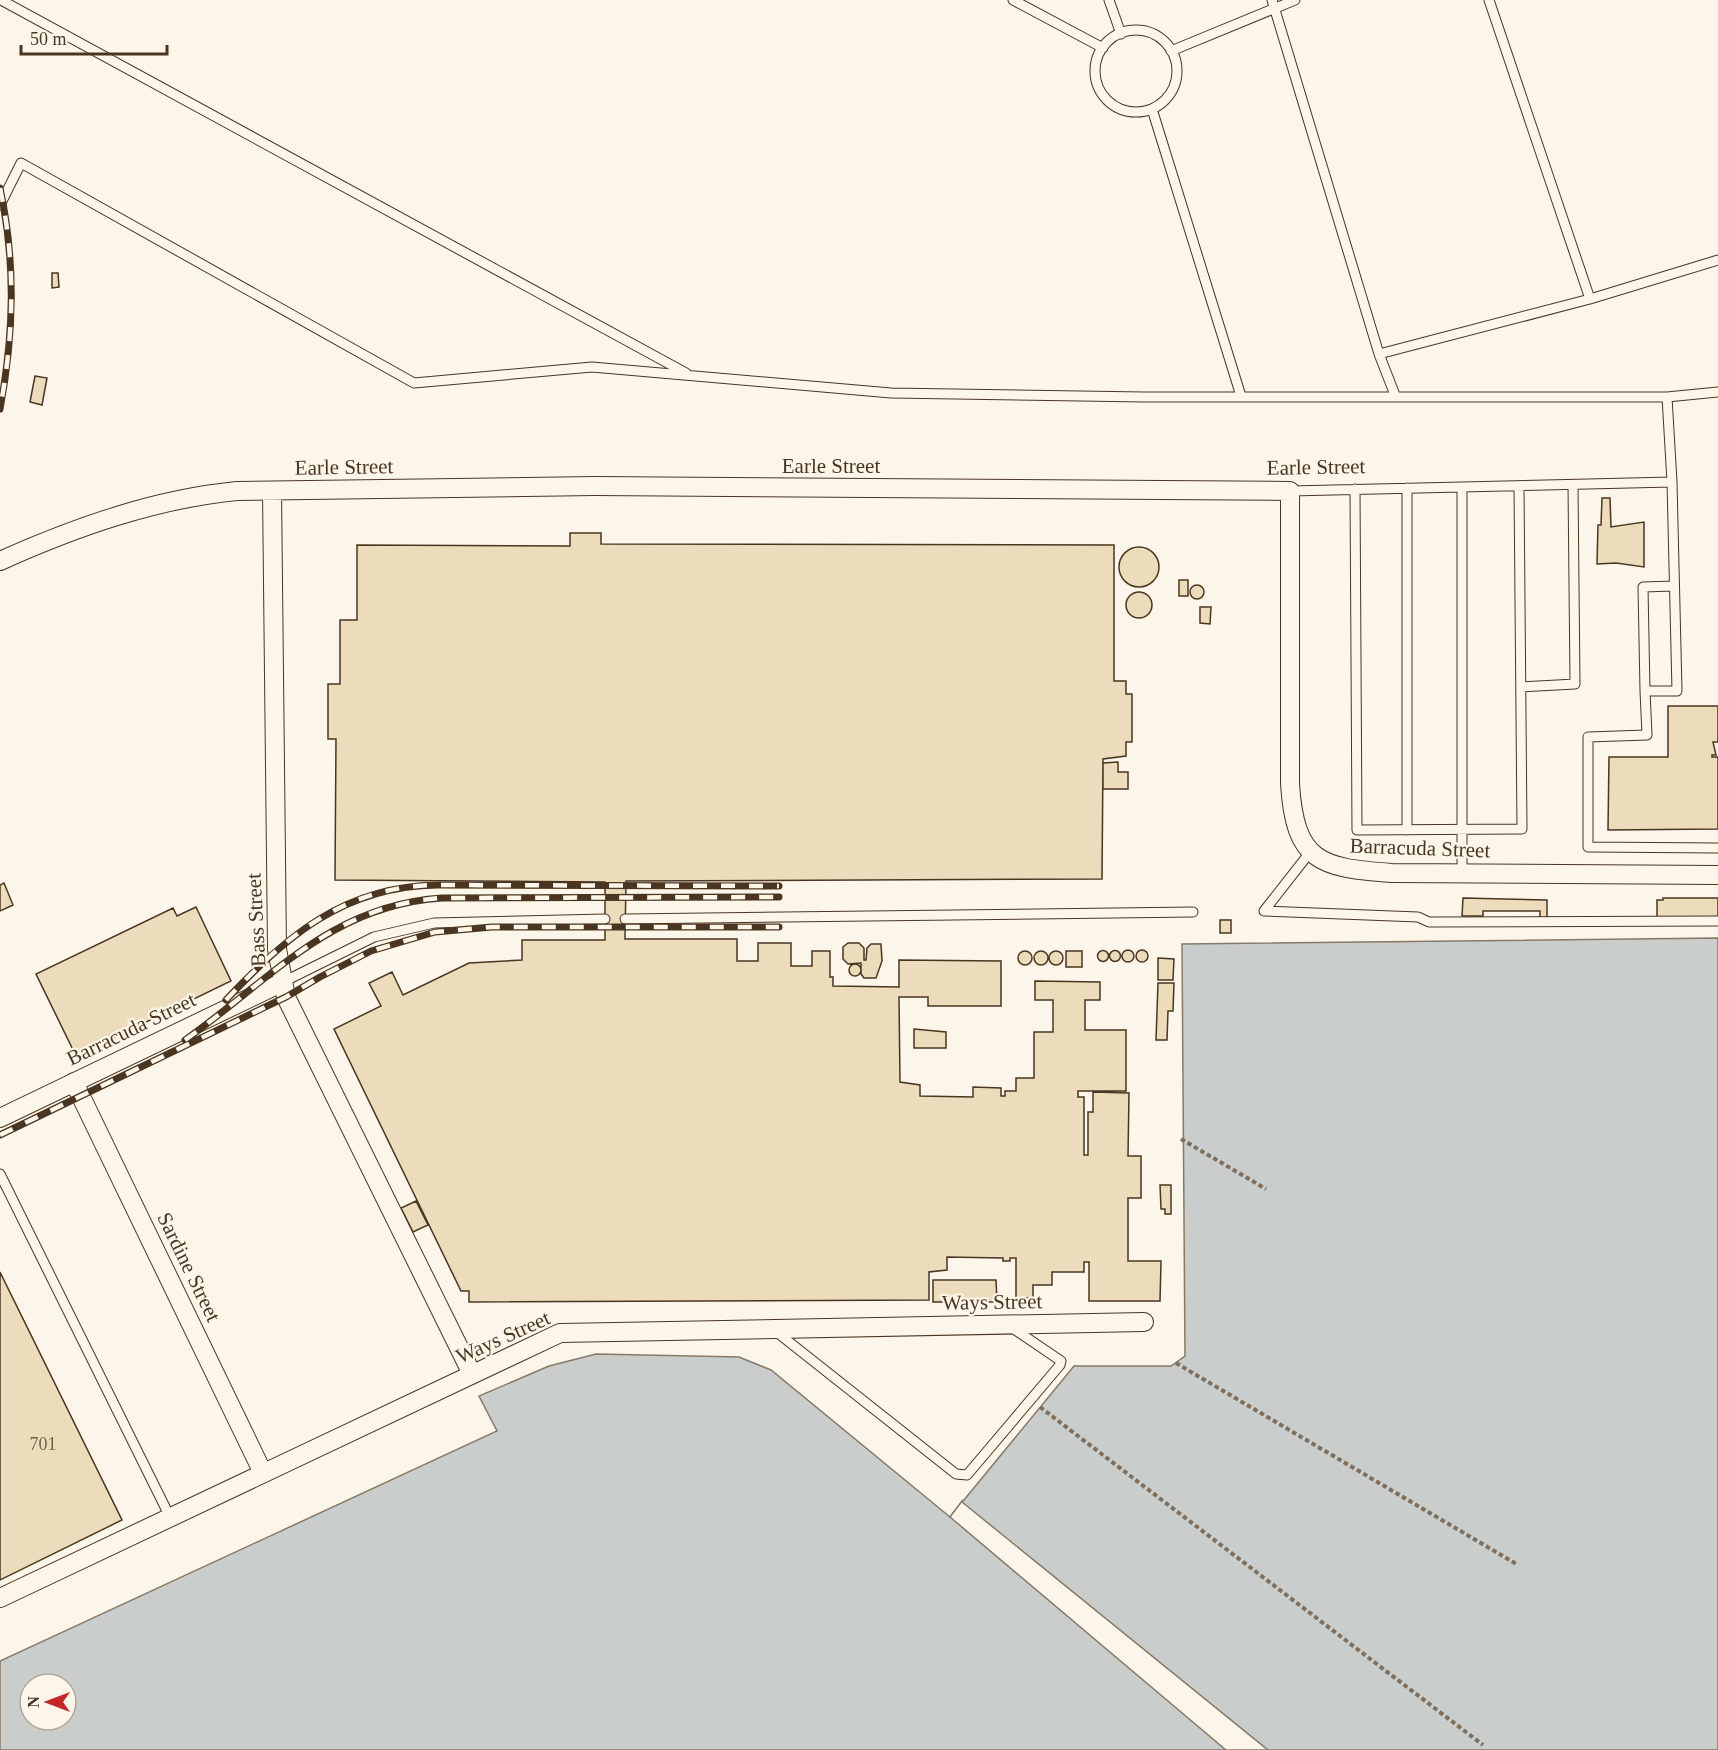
<svg xmlns="http://www.w3.org/2000/svg" width="1718" height="1750" viewBox="0 0 1718 1750" font-family="'Times New Roman',serif">
  <style>
    .water { fill: #c9cecd; stroke: #887966; stroke-width: 1.5; fill-rule: evenodd }
    .pier { fill: #fbf6e9; stroke: #887966; stroke-width: 1.5 }
    .building { fill: #ecdcbc; stroke: #4a3520; stroke-width: 1.5 }
    .lines { fill: none; stroke-linecap: round; stroke-linejoin: round }
    .lane-casing { stroke: #4a3520; stroke-width: 11 }
    .street-casing { stroke: #4a3520; stroke-width: 20 }
    .path { stroke: #7f6f5c; stroke-width: 4; stroke-dasharray: 4.5 3; stroke-linecap: butt }
    .lane { stroke: #fbf6e9; stroke-width: 9 }
    .street { stroke: #fbf6e9; stroke-width: 18 }
    .rail-casing { stroke: #4a3520; stroke-width: 7 }
    .rail { stroke: #fbf6e9; stroke-width: 4.5; stroke-dasharray: 14; stroke-linecap: butt }
    .labels { text-anchor: middle; dominant-baseline: central; stroke-width: 4.5; stroke-linejoin: round; paint-order: stroke }
    .number-label { font-size: 18px; fill: #725f47 }
    .street-label { font-size: 21px; fill: #4a3520; stroke: #fbf6e9 }
  </style>
  <rect width="100%" height="100%" fill="#fbf6e9"/>
  <path class="water" d="M1718,938V1750H0V1661L497,1431L479,1396L549,1366L596,1354L739,1357L771,1370L950,1517L1074,1366H1171L1185,1356L1182,944ZM30,1684H66V1720H30Z"/>
  <path class="pier" d="M962,1501V1502L1268,1750H1226L950,1517Z"/>
  <path class="building" d="M52,273H58L59,287L52,288Z
    M35,376L47,378L42,405L30,402Z
    M1602,498H1610L1611,527L1644,522V567L1616,563L1597,564L1598,525H1601Z
    M570,533H601V544L1114,545V681H1126V694H1132V742H1126V756L1103,759L1102,879L626,881L625,939H737V961H758V943H791V966H812V951H830V977H833V986L899,987V960L1001,961V1006H928V997H899L900,1082L920,1085V1096L973,1097V1087L1001,1088V1096H1005V1091H1016V1078H1034V1032H1053V1000H1035V981L1100,982V1000H1085V1030H1126V1091H1078V1097H1084V1155H1088V1112H1093V1092L1129,1093L1128,1156H1141V1198H1128V1261H1161L1160,1301H1089V1262H1084V1272H1052V1285H1033V1298H1016V1258H1010V1261H1003V1258L947,1257V1270L929,1272V1300L469,1302V1291H461L334,1029L381,1006L369,983L392,972L403,995L469,963L522,960V940H605V882L335,880L336,739H328V684H340V620H357V545L570,546Z
    M1119 567a20 20 0 1 1 40 0a20 20 0 1 1-40 0Z
    M1179,580H1188V596H1179Z
    M1190 592a7 7 0 1 1 14 0a7 7 0 1 1-14 0Z
    M1126 605a13 13 0 1 1 26 0a13 13 0 1 1-26 0Z
    M1200,607H1211L1210,624L1200,623Z
    M1668,706H1718V742H1713L1716,755H1712V757H1718V829L1608,830L1609,757H1668Z
    M1118,762V772H1128V789H1103V763Z
    M4,883L13,905L0,911V885Z
    M1463,898L1547,900V918H1540V911H1483V916H1462Z
    M1663,898H1718V918H1657V900H1663Z
    M196,907L231,981L76,1056L36,974L173,908L177,916Z
    M1220,920H1231V933H1220Z
    M848,943H859L864,948V960H866L867,948L871,944H881L882,961L876,978H864L861,974V963L848,964L843,959V947Z
    M1122 956a6 6 0 1 1 12 0a6 6 0 1 1-12 0Z
    M1136 956a6 6 0 1 1 12 0a6 6 0 1 1-12 0Z
    M1097.5 956a5.5 5.5 0 1 1 11 0a5.5 5.5 0 1 1-11 0Z
    M1109.5 956a5.5 5.5 0 1 1 11 0a5.5 5.5 0 1 1-11 0Z
    M1049 958a7 7 0 1 1 14 0a7 7 0 1 1-14 0Z
    M1066,951H1082V967H1066Z
    M1018 958a7 7 0 1 1 14 0a7 7 0 1 1-14 0Z
    M1034 958a7 7 0 1 1 14 0a7 7 0 1 1-14 0Z
    M1158,958L1174,959L1173,980H1158Z
    M849 970a6 6 0 1 1 12 0a6 6 0 1 1-12 0Z
    M1158,983H1174L1173,1011H1168L1167,1040H1156Z
    M914,1029L946,1032V1048H914Z
    M1160,1185H1171V1214H1165V1209H1161Z
    M416,1201L428,1225L413,1232L401,1208Z
    M0,1272L122,1520L0,1580Z
    M933,1280H996L997,1302H933Z"/>
  <g class="lines">
    <defs>
      <path id="lane" d="M1,0L686,373
        M1013,0L1103,48
        M1109,0L1121,34
        M1272,0L1379,354L1395,395
        M1489,0L1590,299
        M1095 71a41 41 0 1 1 82 0a41 41 0 1 1-82 0Z
        M1171,51L1295,0
        M1152,109L1241,396
        M0,205L21,163L414,383L592,367L891,393L1144,397H1667
        M1379,354L1590,299L1718,260
        M1462,487V873
        M1407,488V830
        M1355,489L1357,830L1522,829L1519,486
        M1290,491L1672,482
        M1674,586L1643,587L1645,691H1677L1672,482L1667,397L1718,392
        M1521,687L1575,684L1573,485
        M1645,691L1647,735L1588,737V847L1718,848
        M1311,851L1264,911L1418,917L1429,922L1718,921
        M625,919L1193,912
        M283,982L374,937L434,923L605,919
        M0,1174L170,1517
        M774,1330L956,1474L967,1475L1060,1365L1061,1361L1011,1327"/>
      <path id="street" d="M272,491L277,949L286,997L472,1374
        M0,561C76,527 155,499 237,491L595,486L1290,491V784C1295,862 1320,868 1392,873L1718,875
        M74,1082L263,1473
        M0,1118L283,982
        M0,1598L560,1333L1144,1322"/>
    </defs>
    <use href="#lane" class="lane-casing"/>
    <use href="#street" class="street-casing"/>
    <path class="path" d="M1181,1139L1266,1189
      M1176,1363L1518,1565
      M1040,1407L1483,1745"/>
    <use href="#lane" class="lane"/>
    <use href="#street" class="street"/>
    <defs>
      <path id="rail" d="M0,188C16,263 14,334 0,409
        M226,1000C286,936 345,886 437,885L779,886
        M185,1040C270,980 331,905 442,898L779,897
        M0,1135L286,997L320,977L371,951L435,932L492,927H779"/>
    </defs>
    <use href="#rail" class="rail-casing"/>
    <use href="#rail" class="rail"/>
  </g>
  <g class="labels">
    <g class="number-label">
      <text x="43" y="1444">701</text>
    </g>
    <g class="street-label">
      <text x="831" y="466">Earle Street</text>
      <text transform="translate(344 467) rotate(-1)">Earle Street</text>
      <text transform="translate(1316 467) rotate(-1)">Earle Street</text>
      <text transform="translate(1420 848) rotate(2)">Barracuda Street</text>
      <text transform="translate(256 920) rotate(-93)">Bass Street</text>
      <text transform="translate(131 1029) rotate(-26)">Barracuda Street</text>
      <text transform="translate(189 1267) rotate(64)">Sardine Street</text>
      <text transform="translate(992 1302) rotate(-1)">Ways Street</text>
      <text transform="translate(503 1337) rotate(-24)">Ways Street</text>
    </g>
  </g>
  <g transform="translate(48 1702) rotate(270)"><circle r="28" fill="#fbf6e9" stroke="#b4a999" stroke-width="1.5"/>
  <path d="M0-4.5L10 22L0 15L-10 22Z" fill="#c62828"/>
  <text y="-9" font-size="16" font-weight="bold" text-anchor="middle" fill="#4a3520">N</text>
  </g>
  <path d="M21 45v9h146v-9" fill="none" stroke="#4a3520" stroke-width="3"/>
  <text x="30" y="45" font-size="18" fill="#4a3520" stroke="#fbf6e9" stroke-width="4.5" paint-order="stroke">50 m</text>
</svg>
